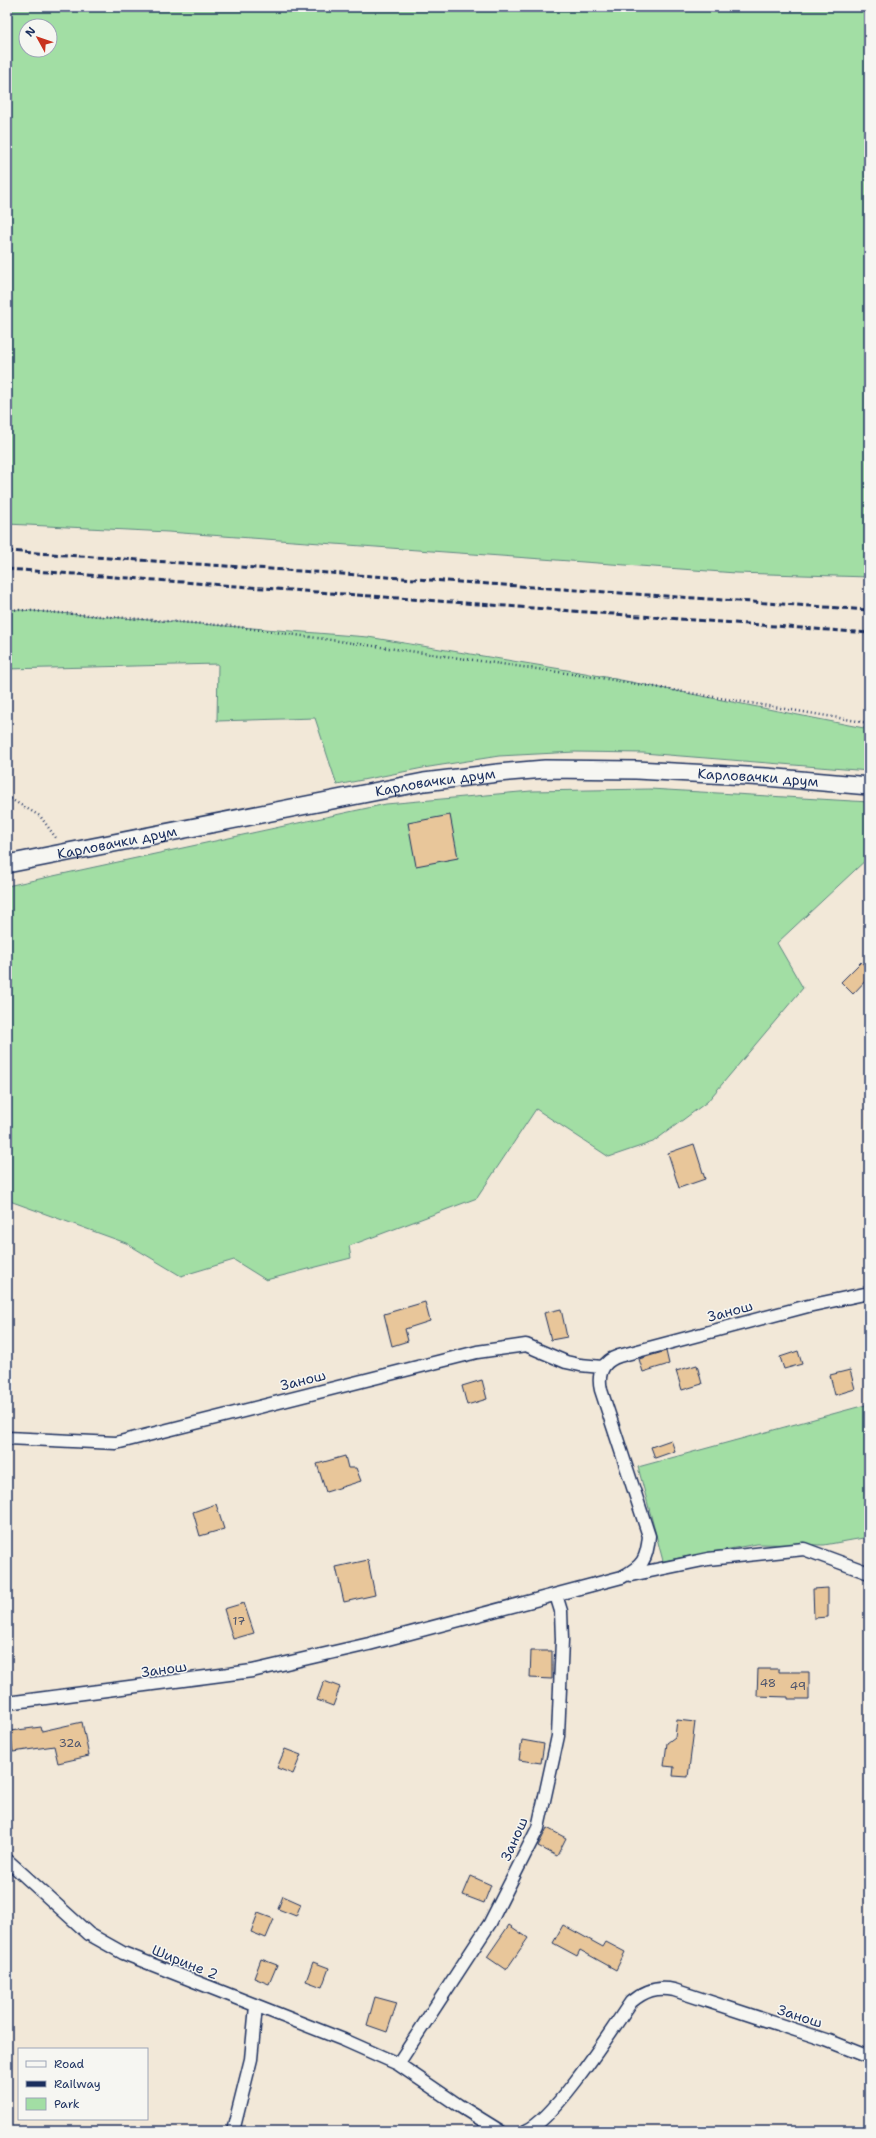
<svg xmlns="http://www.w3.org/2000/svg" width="876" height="2138" viewBox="0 0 876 2138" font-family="'Shantell Sans',sans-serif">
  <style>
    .green { fill: #a2dea4; stroke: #5e8681; fill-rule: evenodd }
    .building { fill: #e8c69a; stroke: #1b2f5e }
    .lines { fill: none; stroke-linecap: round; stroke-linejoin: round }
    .minor-casing { stroke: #1b2f5e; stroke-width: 15 }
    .secondary-casing { stroke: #1b2f5e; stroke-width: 20 }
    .path { stroke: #1b2f5e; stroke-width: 2.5; stroke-dasharray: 1 3; stroke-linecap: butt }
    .minor { stroke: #f6f6f2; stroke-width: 12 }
    .secondary { stroke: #f6f6f2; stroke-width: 17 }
    .rail { stroke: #1b2f5e; stroke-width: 3; stroke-dasharray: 6 3; stroke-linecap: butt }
    .labels { text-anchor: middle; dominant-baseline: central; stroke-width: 3; stroke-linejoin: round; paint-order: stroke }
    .number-label { font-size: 12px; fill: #4e556d }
    .street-label { font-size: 14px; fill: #1b2f5e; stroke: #f6f6f2 }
  </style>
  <rect width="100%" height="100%" fill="#f2e8d8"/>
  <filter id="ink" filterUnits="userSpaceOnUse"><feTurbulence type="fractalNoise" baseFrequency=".025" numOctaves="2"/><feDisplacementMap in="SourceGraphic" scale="8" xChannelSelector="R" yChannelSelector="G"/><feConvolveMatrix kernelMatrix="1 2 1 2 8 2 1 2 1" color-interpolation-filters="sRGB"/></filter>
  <g filter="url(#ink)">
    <path class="green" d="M7,7H869V577L736,573L168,532L7,524ZM26,26H50V50H26Z
      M7,609L368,637L585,673L869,729V771L643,753L575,752L499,756L423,768L337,785L315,718L217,721L218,664L7,669Z
      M650,789L869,802V857L777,943L803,988L707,1102L653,1142L609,1157L536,1109L477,1198L349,1246L351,1258L266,1280L234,1260L181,1276L126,1243L7,1200V886L386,804L531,791Z
      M869,1404V1537L824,1545L757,1544L663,1561L638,1467Z"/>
    <path class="building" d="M450,815L458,858L416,866L408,823Z
      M861,962L869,970V977L853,994L841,982Z
      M694,1144L705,1179L679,1188L668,1153Z
      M425,1302L430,1321L405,1329L408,1341L392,1346L384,1314Z
      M561,1309L567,1337L551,1340L544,1313Z
      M666,1351L669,1364L643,1372L639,1359Z
      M798,1351L802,1364L784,1369L780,1357Z
      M697,1365L702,1384L682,1390L676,1371Z
      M850,1370L855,1389L835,1395L830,1375Z
      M482,1380L487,1399L467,1405L462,1386Z
      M671,1440L675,1451L655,1458L651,1447Z
      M345,1456L348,1468H356L361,1481L326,1492L317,1464Z
      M216,1504L224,1529L200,1536L193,1512Z
      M368,1560L375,1595L344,1602L336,1567Z
      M828,1588V1617L814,1618L813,1589Z
      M244,1603L254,1633L233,1639L224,1609Z
      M531,1651H552V1679L530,1678Z
      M758,1669H779V1672H809V1699H788V1697L757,1696Z
      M324,1681L340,1687L333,1706L317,1700Z
      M677,1720L695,1722L688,1777L673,1776L674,1767L664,1766L667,1743L675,1737Z
      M82,1722L89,1756L58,1763L54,1746L13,1752L10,1731L41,1727L42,1731Z
      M522,1740L544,1744L541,1763L519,1760Z
      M285,1749L301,1755L293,1774L277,1768Z
      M547,1828L566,1838L557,1856L538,1846Z
      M471,1876L491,1885L484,1903L463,1895Z
      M283,1896L301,1904L296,1916L278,1909Z
      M258,1913L274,1919L266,1938L251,1932Z
      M509,1925L528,1938L506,1970L487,1957Z
      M563,1925L603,1947L606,1942L625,1952L616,1970L580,1950L577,1956L553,1943Z
      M261,1959L277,1965L269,1984L254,1978Z
      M313,1962L329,1968L322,1987L306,1981Z
      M375,1997L397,2003L387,2032L367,2025Z"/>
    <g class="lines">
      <defs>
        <path id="minor" d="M7,1438L116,1443L477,1352L526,1345L566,1362L580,1365L602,1367
          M631,1575L708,1559L804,1549L869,1573
          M7,1703L252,1671L369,1644L622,1577C643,1566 647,1559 649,1536L601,1390C597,1373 603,1361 619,1356L808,1306L869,1293
          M7,1860L89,1934L123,1953L344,2040L398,2064L458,2105L500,2131
          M398,2064L490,1923L538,1828L558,1736L562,1640L561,1611L556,1595
          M233,2131L251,2059L256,2006
          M526,2131C555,2119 611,2031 631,2002C644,1991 657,1986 674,1990L826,2040L869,2057"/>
        <g id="secondary">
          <path id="s1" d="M7,864L424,782L498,773L545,769L636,770L766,777L869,786"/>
        </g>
      </defs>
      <use href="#minor" class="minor-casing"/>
      <use href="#secondary" class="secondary-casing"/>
      <path class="path" d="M7,609L232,626L601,678L869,723
        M7,797L40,816L56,838"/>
      <use href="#minor" class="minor"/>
      <use href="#secondary" class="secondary"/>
      <path class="rail" d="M7,551L869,610
        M7,569L869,633"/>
    </g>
  </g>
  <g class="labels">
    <g class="number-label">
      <text x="239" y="1621">17</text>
      <text x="768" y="1683">48</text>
      <text x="798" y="1686">49</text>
      <text x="70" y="1743">32a</text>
    </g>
    <g class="street-label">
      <text stroke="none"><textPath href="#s1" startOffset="760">Карловачки друм</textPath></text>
      <text stroke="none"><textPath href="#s1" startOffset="436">Карловачки друм</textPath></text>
      <text stroke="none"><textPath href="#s1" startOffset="112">Карловачки друм</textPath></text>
      <text transform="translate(730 1311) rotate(-15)">Занош</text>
      <text transform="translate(303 1380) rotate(-14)">Занош</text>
      <text transform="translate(164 1669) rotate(-8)">Занош</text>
      <text transform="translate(514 1839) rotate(-66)">Занош</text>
      <text transform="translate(185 1962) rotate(22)">Ширине 2</text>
      <text transform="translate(800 2016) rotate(18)">Занош</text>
    </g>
  </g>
  <rect width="876" height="2138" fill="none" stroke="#f6f6f2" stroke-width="24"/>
  <rect x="12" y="12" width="852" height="2114" fill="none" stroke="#1b2f5e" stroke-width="1.5" filter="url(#ink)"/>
  <rect x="18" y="2048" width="130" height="72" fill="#f6f6f2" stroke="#9ea6b7"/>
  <rect x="26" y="2061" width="20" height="6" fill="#f6f6f2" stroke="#9ea6b7"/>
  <text x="54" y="2068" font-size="12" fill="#1b2f5e">Road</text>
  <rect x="26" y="2081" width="20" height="6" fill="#1b2f5e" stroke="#9ea6b7"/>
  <text x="54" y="2088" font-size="12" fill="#1b2f5e">Railway</text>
  <rect x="26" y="2098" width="20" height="12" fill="#a2dea4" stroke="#9ea6b7"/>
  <text x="54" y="2108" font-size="12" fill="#1b2f5e">Park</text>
  <g transform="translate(38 38) rotate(310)"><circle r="19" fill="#f6f6f2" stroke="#9ea6b7"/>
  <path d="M0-3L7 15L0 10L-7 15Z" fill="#c8321e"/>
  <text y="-6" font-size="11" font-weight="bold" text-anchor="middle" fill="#1b2f5e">N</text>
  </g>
</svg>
